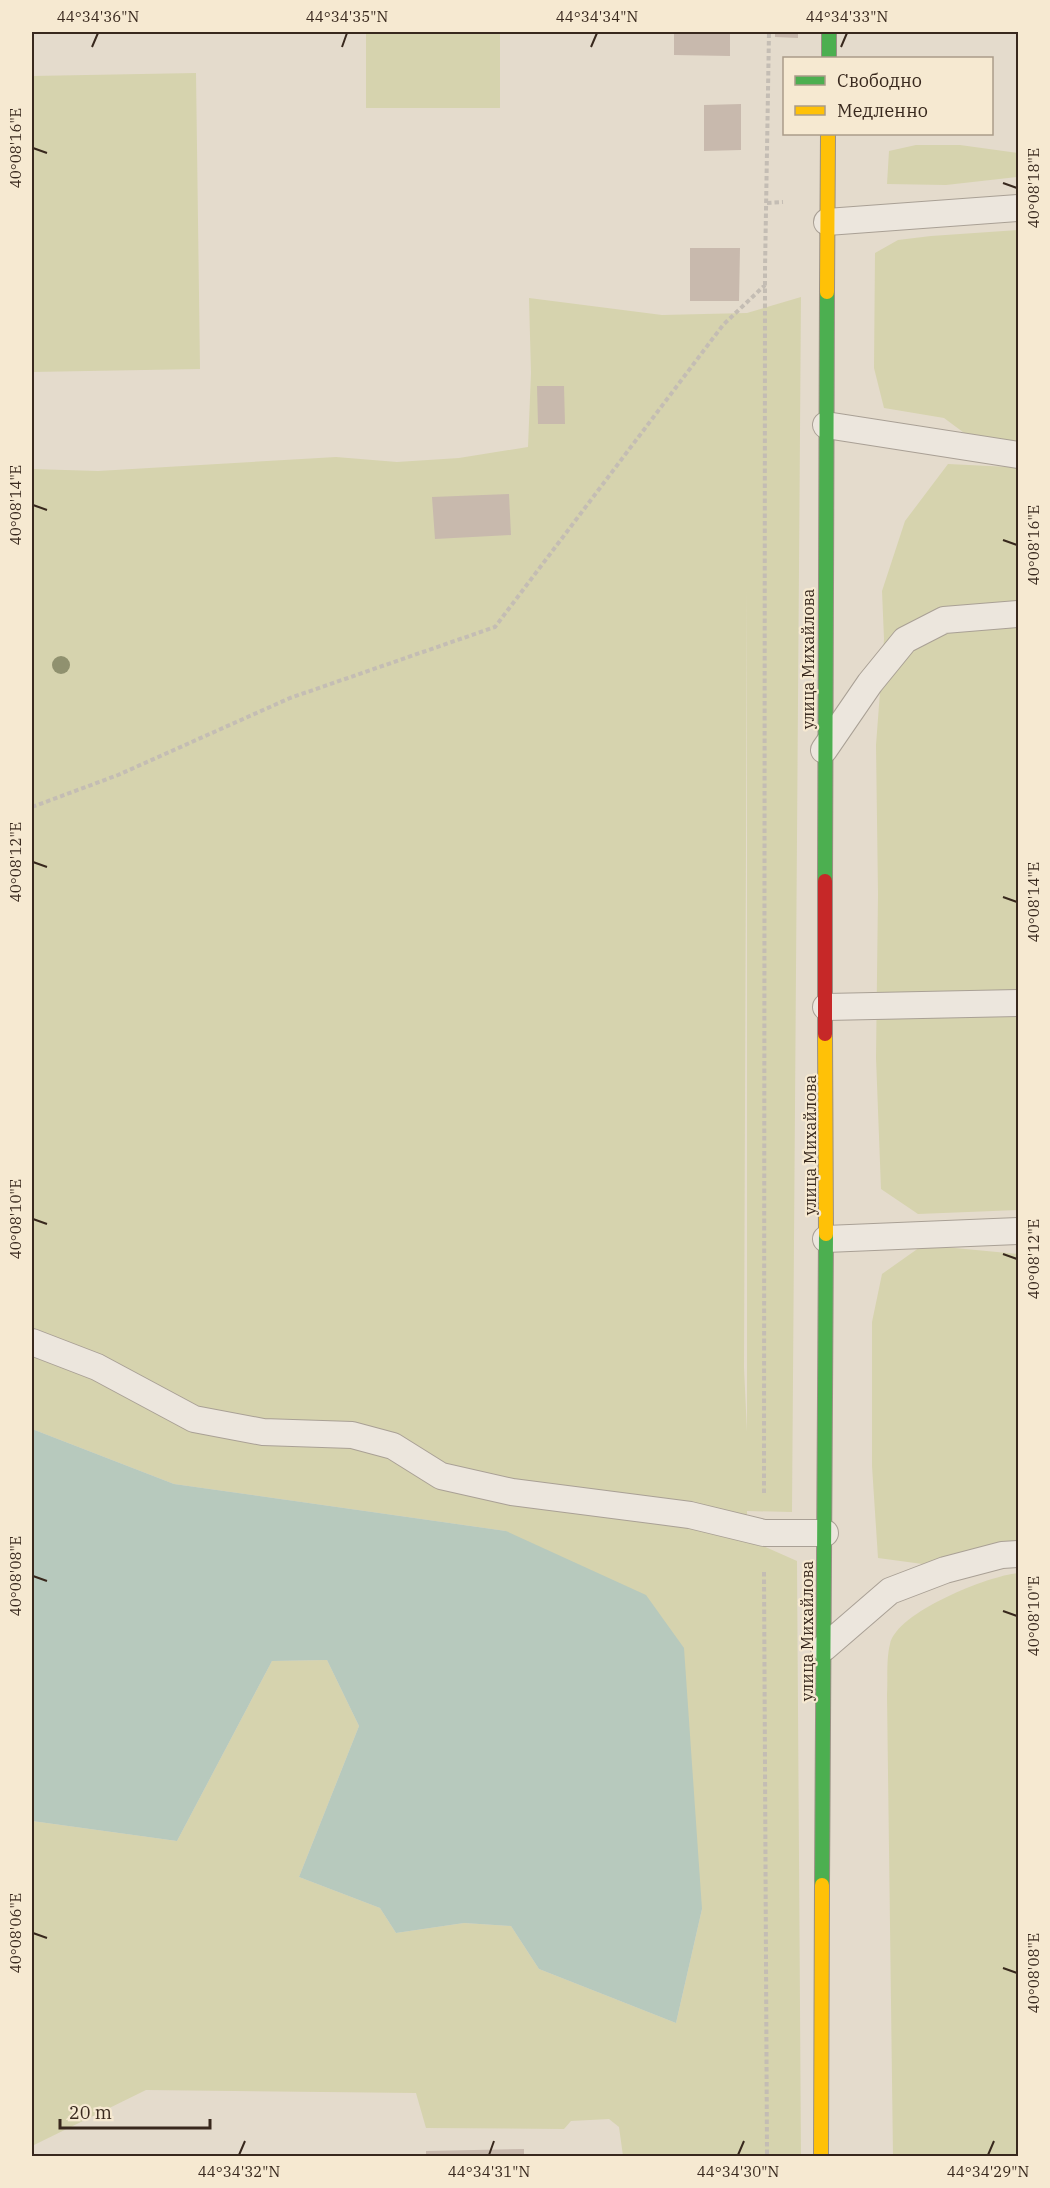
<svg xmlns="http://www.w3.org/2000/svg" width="1050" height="2188" viewBox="0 0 1050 2188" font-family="'IBM Plex Serif',serif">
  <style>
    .green { fill: #d6d3ae; fill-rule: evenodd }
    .water { fill: #b7c9bd }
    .building { fill: #c8b9ad }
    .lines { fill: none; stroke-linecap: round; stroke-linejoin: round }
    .lane-casing { stroke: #a9a095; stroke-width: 28 }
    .fast-casing { stroke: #999084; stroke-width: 16 }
    .slow-casing { stroke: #999084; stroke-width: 16 }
    .jam-casing { stroke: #999084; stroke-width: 16 }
    .path { stroke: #c4bdb4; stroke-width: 4; stroke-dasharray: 4.5 3; stroke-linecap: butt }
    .lane { stroke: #ece6dd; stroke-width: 26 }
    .fast { stroke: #4caf50; stroke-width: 14 }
    .slow { stroke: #ffc107; stroke-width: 14 }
    .jam { stroke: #c62828; stroke-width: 14 }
    .tree { fill: #90916f }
    .ticks { fill: none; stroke: #38281d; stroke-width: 2 }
    .labels { text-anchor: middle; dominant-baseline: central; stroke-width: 4.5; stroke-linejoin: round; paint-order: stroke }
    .street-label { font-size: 16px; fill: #38281d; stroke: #f6e9d1 }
    .neatline { fill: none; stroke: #38281d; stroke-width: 2 }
    .ticks-label { font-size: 15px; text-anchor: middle; fill: #38281d }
  </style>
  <rect width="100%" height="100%" fill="#e4dbcc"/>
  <path class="green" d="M366,32H500V108H366Z
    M196,73L200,369L32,372V76Z
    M916,145H960L1018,153L1017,177L946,185L887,184L889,151Z
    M1018,230V1210L918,1214L881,1189L876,1058L878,894L876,745L884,639L882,591L905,521L948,464L1010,467L944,418L884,408L874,368L875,253L898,240L931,236Z
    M801,297L792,1512L747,1511V1539L797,1561L801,2156H623L619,2127L609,2119L571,2121L564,2129L426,2128L416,2093L146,2090L32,2146V1821L177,1841L272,1661L327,1660L359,1726L299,1877L380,1908L396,1933L464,1923L511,1926L539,1969L676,2023L702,1909L506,1531L174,1484L32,1429V469L98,471L336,457L397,462L459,458L528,447L531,373L529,298L662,315L747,313ZM747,585V1432L744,1368Z
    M923,1245L1018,1254V1541L1007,1543L930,1565L878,1558L872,1466V1322L882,1274Z
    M1018,1573V2156H893L887,1695C888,1679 886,1660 890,1644C897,1612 988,1576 1018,1573Z"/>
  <path class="water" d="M32,1429L174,1484L506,1531L646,1595L684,1648L702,1909L676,2023L539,1969L511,1926L464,1923L396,1933L380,1908L299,1877L359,1726L327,1660L272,1661L177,1841L32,1821Z"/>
  <path class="building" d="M674,32H730V56L674,55Z
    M775,32H798V38L775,37Z
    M741,104V150L704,151V105Z
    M690,248H740L739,301H690Z
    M537,386H564L565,424H538Z
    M509,494L511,535L435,539L432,497Z
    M524,2149V2156H426V2151Z"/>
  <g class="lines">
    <defs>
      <path id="lane" d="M827,222L1018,208
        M826,425L1018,455
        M824,750L870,683L905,640L944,620L1018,614
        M826,1007L1018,1003
        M826,1239L1018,1231
        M32,1342L97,1367L194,1419L263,1432L352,1435L393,1446L441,1476L512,1492L690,1515L764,1533H825
        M824,1648L890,1591L945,1570L1002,1555L1018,1554"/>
      <path id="fast" d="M829,32V58
        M825,881L827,292
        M822,1885L826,1234"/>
      <path id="slow" d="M827,292L828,134
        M825,1034L826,1234
        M821,2156L822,1885"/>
      <path id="jam" d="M825,881V1034"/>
    </defs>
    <use href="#lane" class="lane-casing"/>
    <use href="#fast" class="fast-casing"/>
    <use href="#slow" class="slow-casing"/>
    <use href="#jam" class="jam-casing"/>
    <path class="path" d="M767,203L783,202
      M32,807L118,775L290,698L495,627L723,325L765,285
      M764,1493L765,269L769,32
      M764,1572L767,2156"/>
    <use href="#lane" class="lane"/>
    <use href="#fast" class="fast"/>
    <use href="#slow" class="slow"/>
    <use href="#jam" class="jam"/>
  </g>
  <circle class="tree" cx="61" cy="665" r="9"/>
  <path class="ticks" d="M92,47L98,33M342,47L347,33M591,47L597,33M841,47L847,33M33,148L47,153M1003,183L1017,188M33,505L47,510M1003,540L1017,545M33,862L47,867M1003,897L1017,902M33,1219L47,1224M1003,1254L1017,1259M33,1576L47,1581M1003,1611L1017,1616M33,1933L47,1938M1003,1968L1017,1973M239,2155L245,2141M489,2155L494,2141M738,2155L744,2141M988,2155L994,2141"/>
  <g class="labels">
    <g class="street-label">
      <text transform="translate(808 659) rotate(-90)">улица Михайлова</text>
      <text transform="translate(810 1145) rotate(-90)">улица Михайлова</text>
      <text transform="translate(807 1631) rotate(-90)">улица Михайлова</text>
    </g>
  </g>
  <rect width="1050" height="2188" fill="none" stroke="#f6e9d1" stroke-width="66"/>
  <rect x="783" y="57" width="210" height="78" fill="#f6e9d1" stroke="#aa9c89" stroke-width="1.5"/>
  <rect x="795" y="76" width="30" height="9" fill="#4caf50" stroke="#aa9c89" stroke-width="1.5"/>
  <text x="837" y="87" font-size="18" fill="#38281d">Свободно</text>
  <rect x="795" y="106" width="30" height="9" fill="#ffc107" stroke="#aa9c89" stroke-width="1.5"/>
  <text x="837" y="117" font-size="18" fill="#38281d">Медленно</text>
  <path d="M60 2119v9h150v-9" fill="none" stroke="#38281d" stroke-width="3"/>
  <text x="69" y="2119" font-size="18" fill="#38281d" stroke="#f6e9d1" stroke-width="4.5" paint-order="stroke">20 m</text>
  <rect x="33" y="33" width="984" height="2122" class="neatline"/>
  <g class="ticks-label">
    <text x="98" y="22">44°34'36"N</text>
    <text x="347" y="22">44°34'35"N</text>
    <text x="597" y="22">44°34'34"N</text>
    <text x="847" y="22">44°34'33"N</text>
    <text transform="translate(16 148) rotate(-90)" y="5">40°08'16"E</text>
    <text transform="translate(1034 188) rotate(-90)" y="5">40°08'18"E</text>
    <text transform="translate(16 505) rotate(-90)" y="5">40°08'14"E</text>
    <text transform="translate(1034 545) rotate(-90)" y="5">40°08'16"E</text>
    <text transform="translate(16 862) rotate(-90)" y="5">40°08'12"E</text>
    <text transform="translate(1034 902) rotate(-90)" y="5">40°08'14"E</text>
    <text transform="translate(16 1219) rotate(-90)" y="5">40°08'10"E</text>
    <text transform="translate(1034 1259) rotate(-90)" y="5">40°08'12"E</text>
    <text transform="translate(16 1576) rotate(-90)" y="5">40°08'08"E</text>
    <text transform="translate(1034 1616) rotate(-90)" y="5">40°08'10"E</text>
    <text transform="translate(16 1933) rotate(-90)" y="5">40°08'06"E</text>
    <text transform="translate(1034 1973) rotate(-90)" y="5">40°08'08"E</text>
    <text x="239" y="2177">44°34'32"N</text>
    <text x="489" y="2177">44°34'31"N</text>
    <text x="738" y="2177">44°34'30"N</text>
    <text x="988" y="2177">44°34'29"N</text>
  </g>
</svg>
